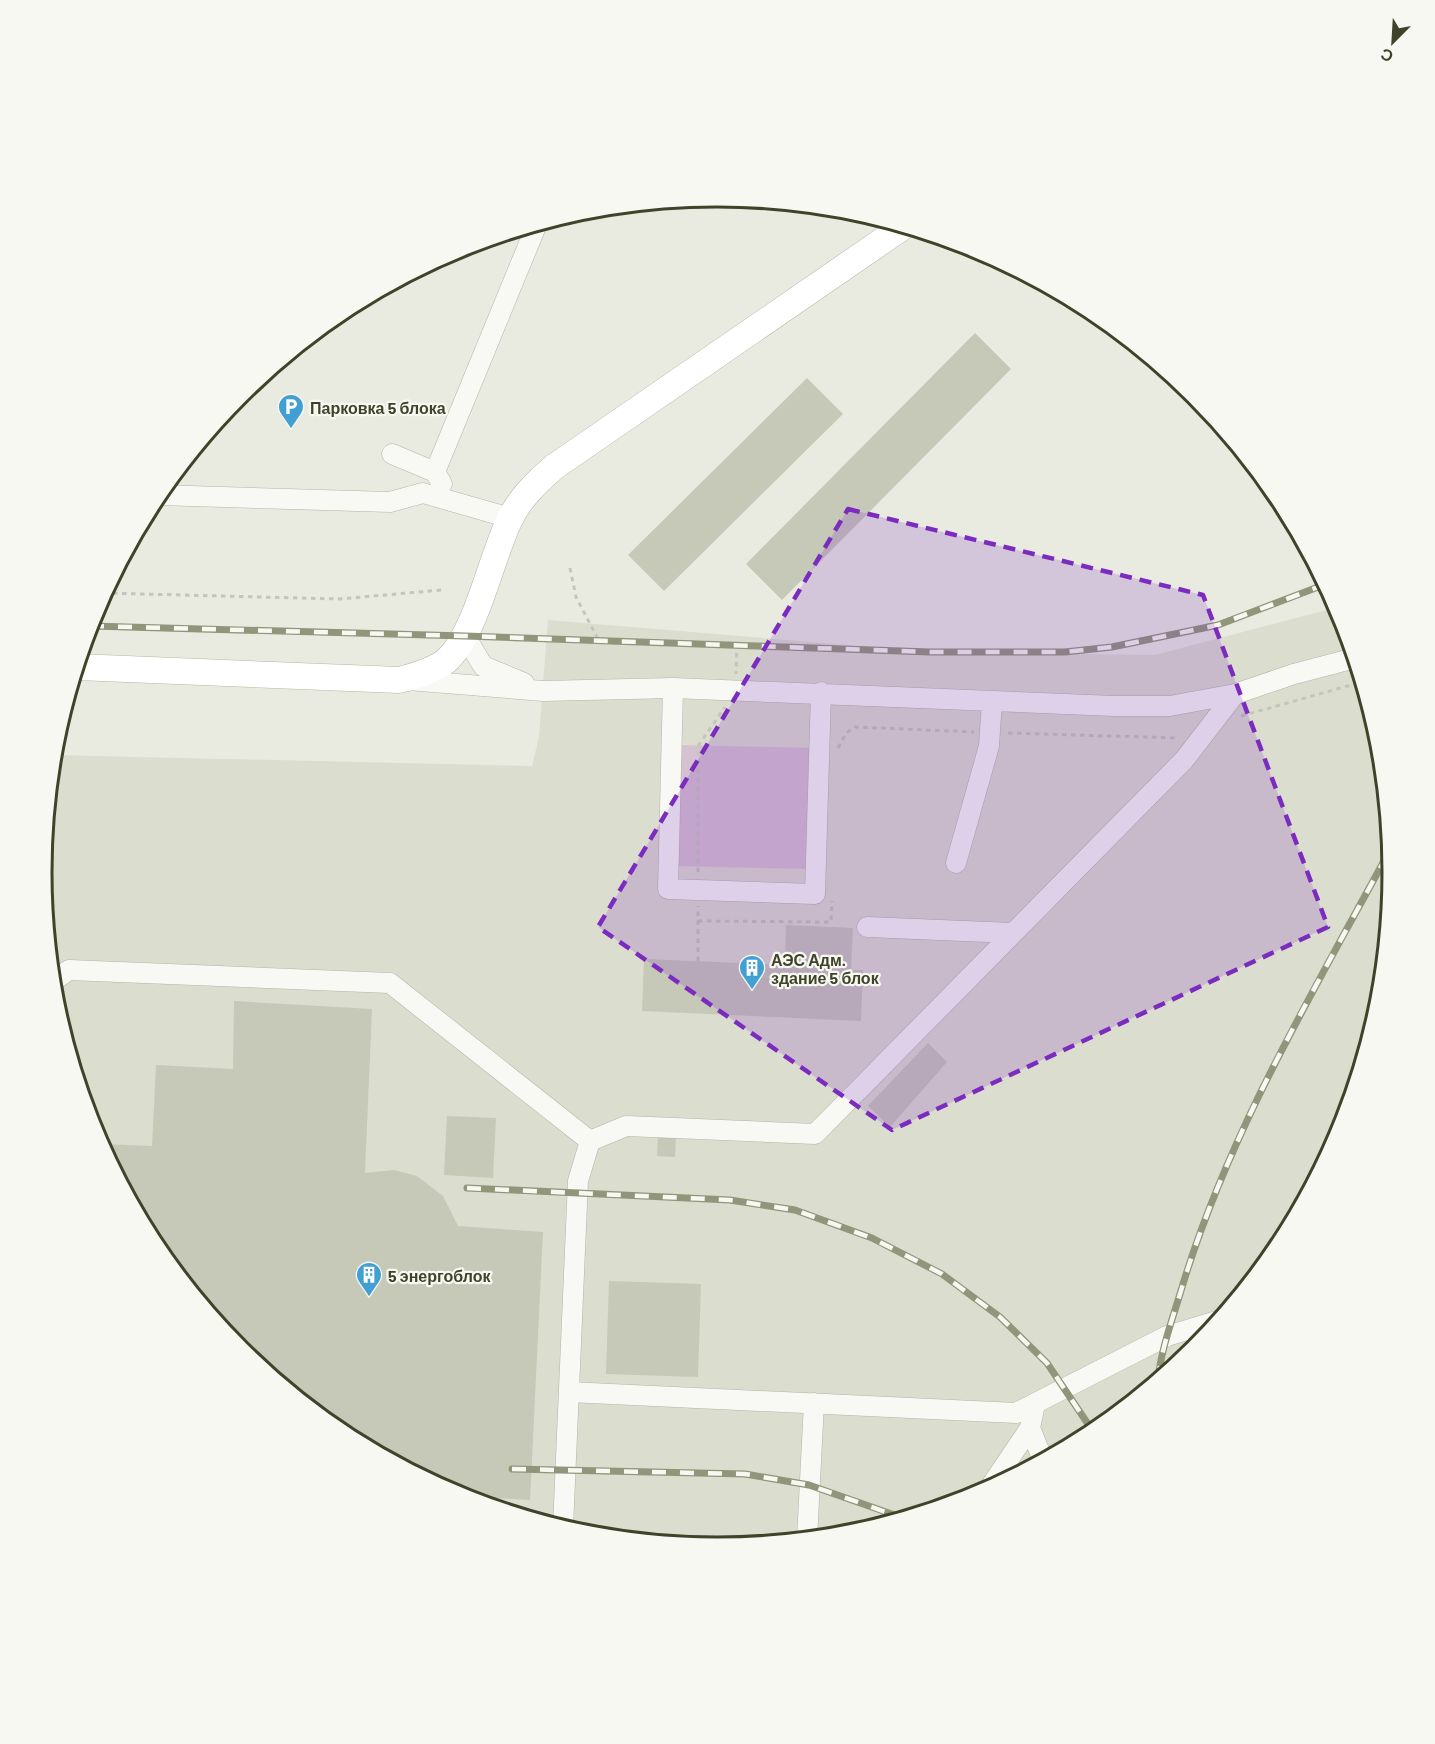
<svg xmlns="http://www.w3.org/2000/svg" width="1435" height="1744" viewBox="0 0 1435 1744" font-family="Barlow,sans-serif">
  <style>
    .built { fill: #dbddcf }
    .green { fill: #d5c2d0 }
    .building { fill: #c6c8b8 }
    .lines { fill: none; stroke-linecap: round; stroke-linejoin: round }
    .minor-casing { stroke: #b3b5a6; stroke-width: 21 }
    .major-casing { stroke: #b4b7a0; stroke-width: 27 }
    .path { stroke: #c4c6bb; stroke-width: 3; stroke-dasharray: 4.5 4.5; stroke-linecap: butt }
    .minor { stroke: #f8f9f4; stroke-width: 20 }
    .major { stroke: #fff; stroke-width: 26 }
    .rail-casing { stroke: #91957a; stroke-width: 7 }
    .rail { stroke: #f7f8f1; stroke-width: 4.5; stroke-dasharray: 14; stroke-linecap: butt }
    .marked { fill: #7b2cbf; fill-opacity: 0.2; stroke: #7b2cbf; stroke-width: 4.5; stroke-dasharray: 12 8; stroke-linejoin: round }
    .labels { text-anchor: middle; dominant-baseline: central; stroke-width: 4.5; stroke-linejoin: round; paint-order: stroke }
    .poi-label { font-size: 16px; font-weight: bold; fill: #3f4329; stroke: #f7f8f1; text-anchor: start }
    .rim { fill: none; stroke: #3f4329; stroke-width: 3 }
  </style>
  <rect width="100%" height="100%" fill="#e9ebe1"/>
  <path class="built" d="M1338,607L1380,741L1393,872L1380,1004L1341,1131L1279,1248L1195,1350L1092,1434L976,1496L849,1535L717,1547L585,1534L459,1496L342,1433L240,1349L156,1247L93,1130L55,1003L42,872L54,755L532,766L539,737L548,620L930,652L1155,655Z"/>
  <path class="green" d="M679,745L813,748L810,869L677,866Z"/>
  <path class="building" d="M975,333L1011,369L782,600L746,564Z
    M807,378L843,414L664,591L628,555Z
    M786,925L853,928L851,970H863L861,1021L642,1011L644,959L785,965Z
    M234,1001L372,1009L365,1173L394,1170L417,1176L443,1196L458,1226L543,1232L530,1500L459,1496L342,1433L240,1349L156,1247L101,1144L152,1146L156,1065L233,1069Z
    M928,1043L947,1062L890,1127L868,1106Z
    M447,1116L496,1118L493,1178L444,1175Z
    M658,1134H676L675,1157L657,1156Z
    M609,1281L701,1284L698,1377L606,1374Z"/>
  <g class="lines">
    <defs>
      <path id="minor" d="M392,454L435,472L442,484
        M435,472L537,224
        M157,495L390,502L423,493L510,518
        M465,636L483,666L524,683
        M408,680L543,691L673,688L1114,706H1170L1235,694L1294,674L1355,658
        M673,688L668,889L815,894L821,692
        M956,863L989,746L992,701
        M867,927L1013,933
        M53,981L69,970L390,983L590,1141
        M569,1392L1016,1413L1167,1336L1220,1320
        M1030,1428L1043,1460
        M988,1490L1030,1428L1035,1404
        M563,1528L578,1181L590,1141L626,1126L815,1134L1184,760L1235,694
        M807,1539L814,1403"/>
      <path id="major" d="M77,667L399,680C415,676 433,671 446,661C476,635 491,557 510,519C520,498 536,483 554,467L904,226"/>
    </defs>
    <use href="#minor" class="minor-casing"/>
    <use href="#major" class="major-casing"/>
    <path class="path" d="M570,568L576,597L598,639L737,644L736,674
      M104,593L339,599L442,590
      M1241,716L1362,682
      M1008,733L1178,738
      M838,748L846,733L855,727L974,732
      M698,872V746L725,707
      M698,921L831,922L832,901
      M698,961V906"/>
    <use href="#minor" class="minor"/>
    <use href="#major" class="major"/>
    <defs>
      <path id="rail" d="M90,626L465,636L930,652H1065L1112,647L1218,625L1326,584
        M467,1188L730,1200L795,1210L872,1238L942,1274L1000,1317L1047,1363L1094,1433
        M1158,1380C1161,1348 1174,1315 1183,1284C1230,1130 1315,989 1391,848
        M512,1469L745,1474L809,1485L903,1518"/>
    </defs>
    <use href="#rail" class="rail-casing"/>
    <use href="#rail" class="rail"/>
  </g>
  <path class="marked" d="M848,509L1203,595L1328,927L892,1130L598,927Z"/>
  <defs>
    <symbol id="parking-pin" viewBox="-11 -11 22 30"><path d="M0 17L-7.5 6A9.5 9.5 0 1 1 7.5 6Z" fill="#429fd4" stroke="#f7f8f1"/><path d="M-3.5-5.5H1a3.5 3.5 0 0 1 0 7H-1V5.5H-3.5ZM-1-3.4V-.6H.8a1.4 1.4 0 0 0 0-2.8Z" fill="#fff"/></symbol>
    <symbol id="building-pin" viewBox="-11 -11 22 30"><path d="M0 17L-7.5 6A9.5 9.5 0 1 1 7.5 6Z" fill="#429fd4" stroke="#f7f8f1"/><path d="M-4-6H4V6H1V3H-1V6H-4ZM-2.5-4.3h1.7v1.8h-1.7ZM.8-4.3h1.7v1.8H.8ZM-2.5-1h1.7V.8h-1.7ZM.8-1h1.7V.8H.8Z" fill="#fff"/></symbol>
  </defs>
  <g fill-rule="evenodd">
    <use href="#parking-pin" x="276" y="392" width="30" height="40"/>
    <use href="#building-pin" x="737" y="953" width="30" height="40"/>
    <use href="#building-pin" x="354" y="1260" width="30" height="40"/>
  </g>
  <g class="labels">
    <g class="poi-label">
      <text x="310" y="407">Парковка 5 блока</text>
      <text x="771" y="959">АЭС Адм.<tspan x="771" dy="18">здание 5 блок</tspan></text>
      <text x="388" y="1275">5 энергоблок</text>
    </g>
  </g>
  <path d="M0 0H1435V1744H0ZM52 872a665 665 0 1 1 1330 0a665 665 0 1 1-1330 0Z" fill="#f7f8f1" fill-rule="evenodd"/>
  <path class="rim" d="M52 872a665 665 0 1 1 1330 0a665 665 0 1 1-1330 0Z"/>
  <g transform="translate(1393 42) rotate(204)" stroke="#f7f8f1" stroke-width="4.5" paint-order="stroke">
  <path d="M0-4.5L10 22L0 15L-10 22Z" fill="#3f4329"/>
  <text y="-9" font-size="16" font-weight="bold" text-anchor="middle" fill="#3f4329">С</text>
  </g>
</svg>
